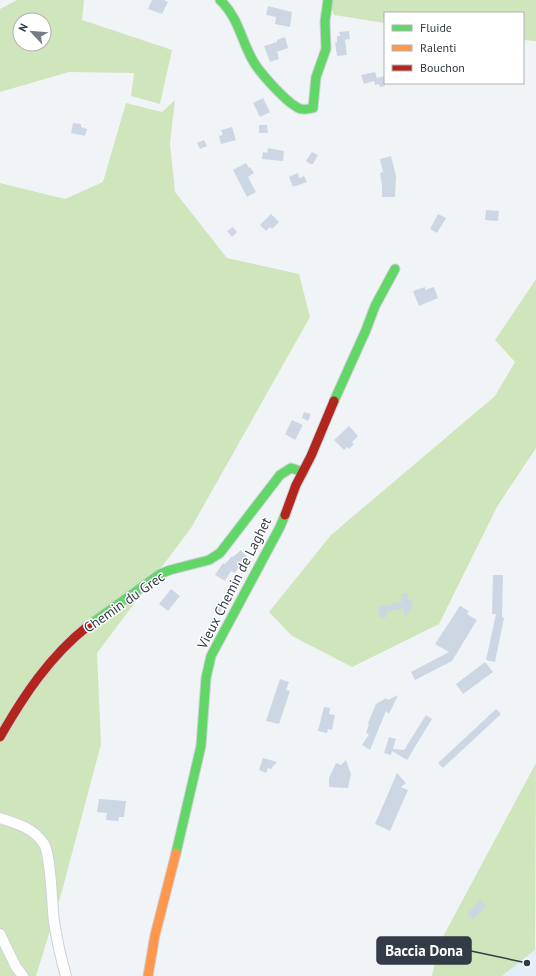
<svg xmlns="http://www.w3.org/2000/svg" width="536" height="976" viewBox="0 0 536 976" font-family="'PT Sans',sans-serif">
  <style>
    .built { fill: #e4eefb }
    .green { fill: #cfe5bc; fill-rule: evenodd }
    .building { fill: #cdd7e4 }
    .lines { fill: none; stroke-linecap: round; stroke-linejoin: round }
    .street-casing { stroke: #cdd2d9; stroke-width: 12 }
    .fast-casing { stroke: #cdd2d9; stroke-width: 11 }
    .slow-casing { stroke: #cdd2d9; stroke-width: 11 }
    .jam-casing { stroke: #cdd2d9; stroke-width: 11 }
    .street { stroke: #fdfdfe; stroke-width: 10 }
    .fast { stroke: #63d668; stroke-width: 9 }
    .slow { stroke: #ff974d; stroke-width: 9 }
    .jam { stroke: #b3261e; stroke-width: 9 }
    .labels { text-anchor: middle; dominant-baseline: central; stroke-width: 3; stroke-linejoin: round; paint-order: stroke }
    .street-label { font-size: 14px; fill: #333b47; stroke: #fff }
    .leader { fill: none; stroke: #333b47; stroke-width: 1.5 }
    .callout-dot { fill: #333b47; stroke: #fff; stroke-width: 1.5 }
    .callout { fill: #333b47; stroke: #333b47; stroke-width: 1.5 }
    .callout-label { font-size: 15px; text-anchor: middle; font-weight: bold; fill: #fff }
  </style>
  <rect width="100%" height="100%" fill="#f1f4f7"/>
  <path class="built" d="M536,946V976H502L535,950Z"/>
  <path class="green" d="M17,0H84L82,20L172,50L160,104L131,96L134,73L69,72L0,92V9ZM20,20H44V44H20Z
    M328,0H536V41L523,40V13H385V23L334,15Z
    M175,100L170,143L175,192L227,258L299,274L310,317L191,528L97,653L101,744L62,891L36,976H0V183L65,199L103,182L126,103L162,112Z
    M536,279V448L498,505L439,624L352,667L292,636L269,612L331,535L495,396L515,362L495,340Z
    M536,763L535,950L502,976H432L438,946Z"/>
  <path class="building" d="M152,0H164L168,2L162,14L148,9Z
    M268,6L292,12L290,27L275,24L276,17L266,15Z
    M349,31L350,39L345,40L347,55L337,56L335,42H337V36H340L339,32Z
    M285,37L288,48L277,52L279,59L270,62L264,46L277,42V40Z
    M375,72L377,78L385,76V86L380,87L379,84L375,85L374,81L364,84L361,75Z
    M263,98L270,112L260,117L253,103Z
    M73,123L81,124V127L87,129L85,136L71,133Z
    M259,125H267L268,133H259Z
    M232,127L236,140L221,144L219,136L223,135L221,130Z
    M204,140L207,146L200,149L197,143Z
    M268,148L284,151L283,161L262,159L263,152L267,153Z
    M312,152L318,155L313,164H310L306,161Z
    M391,156L396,176L395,197H382V186L380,173L383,172L380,159Z
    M246,163L249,168L250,167L254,173L248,177L256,192L247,197L233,170Z
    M298,173L299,178L304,176L307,182L293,187L289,177Z
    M486,210L499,211L498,221L485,220Z
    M271,214L279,222L272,229L270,227L266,231L260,225Z
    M438,214L446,218L437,233L430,229Z
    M233,227L237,232L232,237L227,231Z
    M425,287V290L434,287L438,298L419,306L413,291Z
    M304,412L311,414L308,421L302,418Z
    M292,420L303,425L295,440L285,434Z
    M349,426L358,436L352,442L354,444L349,449L347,447L344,450L334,440Z
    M241,550L247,557L242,562L235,573L231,571L225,581L215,575L223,563L225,564L232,556L233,557Z
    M493,575H503L502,617L504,618L495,662L486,660L496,614H492Z
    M171,589L180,596L168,611L159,604Z
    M407,593L408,600H412L413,606L410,607V611L405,617L403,608L386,612L387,617L380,618L378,607L402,602L401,594Z
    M218,601L224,605L220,613L213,609Z
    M460,606L469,611L467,614L477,620L452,661L415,680L411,672L449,652L435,644Z
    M485,662L493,672L463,694L456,684Z
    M280,679L289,682L286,690L290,691L279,724L266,721Z
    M398,695L389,714L386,711L370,750L362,745L369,734L366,733L369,724L368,723L376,704L386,698L388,700Z
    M324,707L330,708L329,714L335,715L332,730L328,729L327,733L318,731Z
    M496,709L501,714L443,768L438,763Z
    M426,715L432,719L407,760L392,751L391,755L384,753L389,737L396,739L393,749L404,750Z
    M263,758L277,762L271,769L268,768L266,773L259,770Z
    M346,760L351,774L348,788L329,787V778L336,763L341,765Z
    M397,773L406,783L401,787L408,790L390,831L375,824Z
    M99,799L126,801L124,817H119L118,821L106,820L107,813L97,812Z
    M480,899L486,906L473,920L467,914Z"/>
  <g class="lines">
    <defs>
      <path id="street" d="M0,818C16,823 34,828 44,844C51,855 52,906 54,922C57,940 61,959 66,976
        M0,934L16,967L23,976"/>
      <path id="fast" d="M220,0C238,17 241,39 252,59C258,71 288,105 301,109C305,110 309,109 313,108L316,77L326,49L325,21L328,0
        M334,401L366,330L375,306L395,269
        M88,626L160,574L170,570L209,560L220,553L280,475L291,468L303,472
        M176,853L201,746L206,678L211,656L280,527L285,515"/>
      <path id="slow" d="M148,976L155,935L176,853"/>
      <path id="jam" d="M285,515L296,485L311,456L334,401
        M0,737C24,695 50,656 88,626"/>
    </defs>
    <use href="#street" class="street-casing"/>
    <use href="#fast" class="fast-casing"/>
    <use href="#slow" class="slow-casing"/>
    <use href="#jam" class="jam-casing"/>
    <use href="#street" class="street"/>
    <use href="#fast" class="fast"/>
    <use href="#slow" class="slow"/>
    <use href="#jam" class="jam"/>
  </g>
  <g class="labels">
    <g class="street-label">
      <text transform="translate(234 583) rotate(-63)">Vieux Chemin de Laghet</text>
      <text transform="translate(124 602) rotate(-35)">Chemin du Grec</text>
    </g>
  </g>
  <path class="leader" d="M527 963L471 951"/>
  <circle class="callout-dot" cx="527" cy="963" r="4"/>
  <rect class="callout" x="377" y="937" width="94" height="27" rx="4"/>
  <g class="callout-label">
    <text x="424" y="956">Baccia Dona</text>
  </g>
  <rect x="384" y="12" width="140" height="72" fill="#ffffff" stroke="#adb1b5"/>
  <rect x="392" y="25" width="20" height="6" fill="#63d668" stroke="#adb1b5"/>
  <text x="420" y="32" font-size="12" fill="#333b47">Fluide</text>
  <rect x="392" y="45" width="20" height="6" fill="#ff974d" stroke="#adb1b5"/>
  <text x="420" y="52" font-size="12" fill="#333b47">Ralenti</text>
  <rect x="392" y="65" width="20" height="6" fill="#b3261e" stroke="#adb1b5"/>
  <text x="420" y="72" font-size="12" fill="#333b47">Bouchon</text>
  <g transform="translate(32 32) rotate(296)"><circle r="19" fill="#ffffff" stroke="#adb1b5"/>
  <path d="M0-3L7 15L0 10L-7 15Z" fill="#767c85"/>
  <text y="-6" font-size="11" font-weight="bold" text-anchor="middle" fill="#333b47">N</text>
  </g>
</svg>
